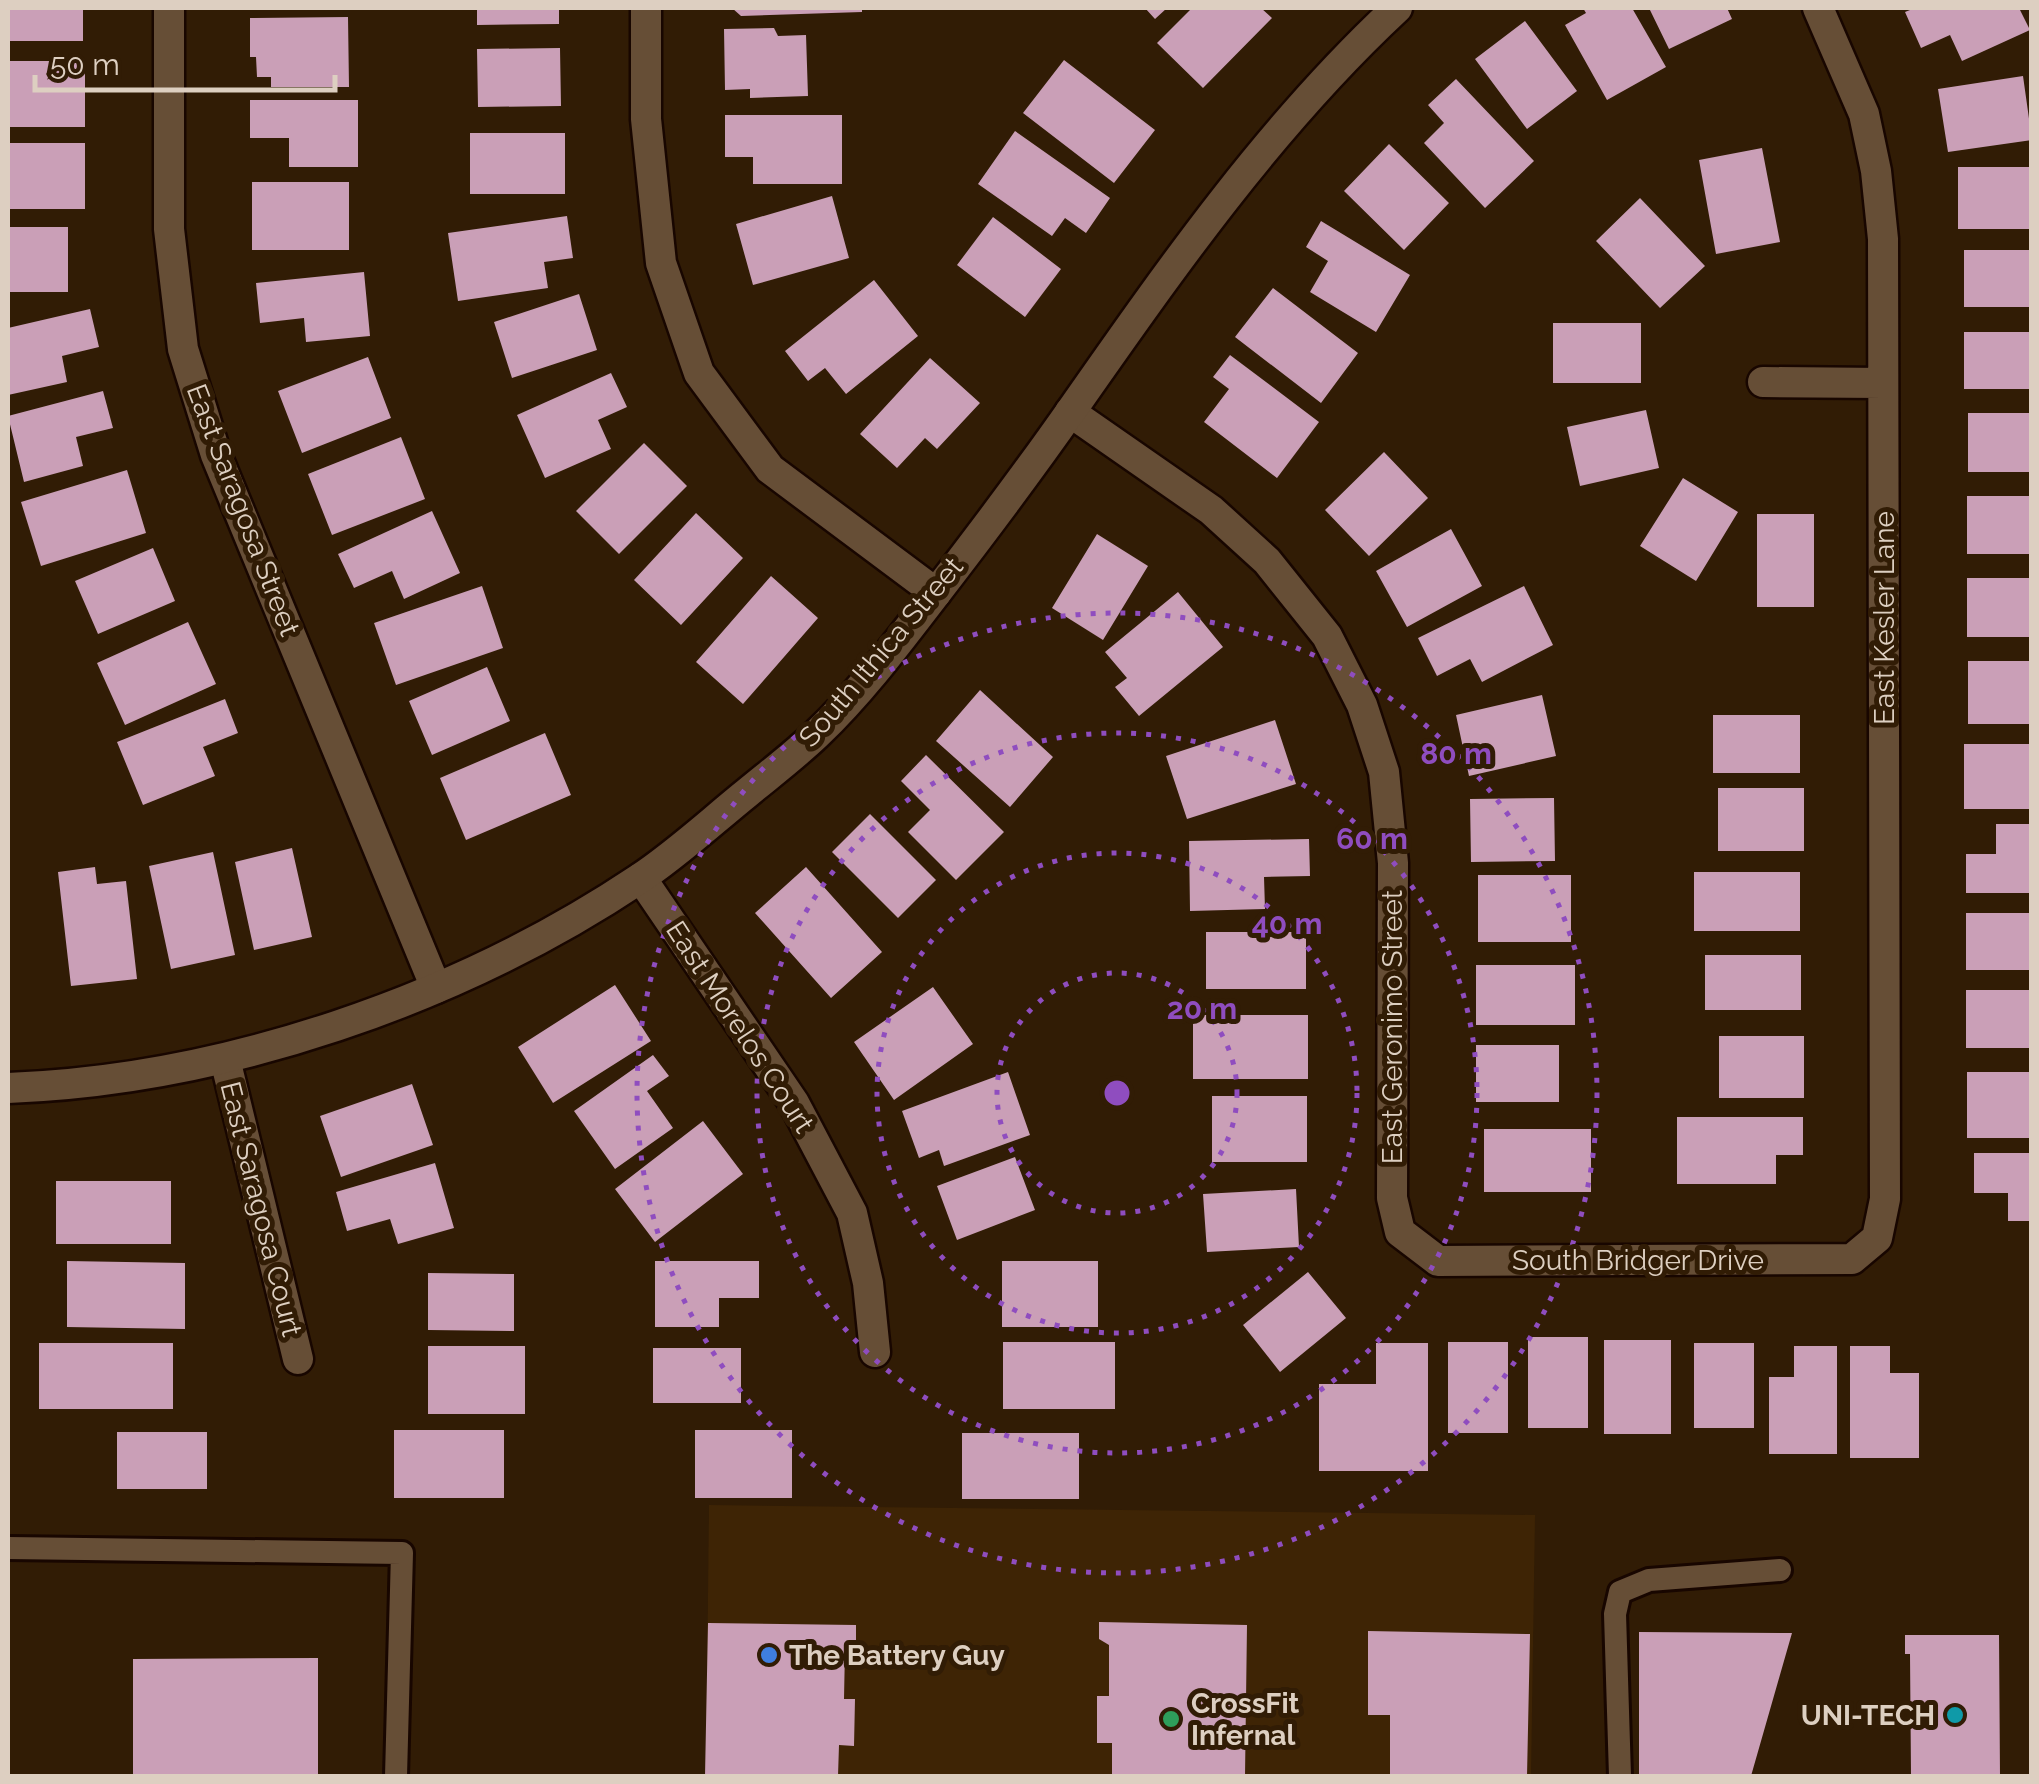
<svg xmlns="http://www.w3.org/2000/svg" width="2039" height="1784" viewBox="0 0 2039 1784" font-family="Raleway,sans-serif">
  <style>
    .built { fill: #3e2405 }
    .building { fill: #ca9fb7 }
    .lines { fill: none; stroke-linecap: round; stroke-linejoin: round }
    .service-casing { stroke: #180600; stroke-width: 28 }
    .minor-casing { stroke: #180600; stroke-width: 35 }
    .tertiary-casing { stroke: #180600; stroke-width: 35 }
    .service { stroke: #664e36; stroke-width: 22 }
    .minor { stroke: #664e36; stroke-width: 30 }
    .tertiary { stroke: #664e36; stroke-width: 30 }
    .ring { fill: none; stroke: #8f4dbf; stroke-width: 5; stroke-dasharray: 5 10 }
    .shop-dot { fill: #3f7fe0; stroke: #311c05; stroke-width: 4 }
    .culture-dot { fill: #0f9aa8; stroke: #311c05; stroke-width: 4 }
    .leisure-dot { fill: #2e9e5b; stroke: #311c05; stroke-width: 4 }
    .labels { text-anchor: middle; dominant-baseline: central; stroke-width: 10; stroke-linejoin: round; paint-order: stroke }
    .street-label { font-size: 28px; fill: #ddcfc1; stroke: #311c05 }
    .poi-label { font-size: 28px; font-weight: bold; fill: #ddcfc1; stroke: #311c05; text-anchor: start }
    .centre { fill: #8f4dbf; stroke: #311c05; stroke-width: 5 }
    .ring-label { font-size: 30px; text-anchor: middle; font-weight: bold; fill: #8f4dbf; stroke: #311c05; stroke-width: 10; stroke-linejoin: round; paint-order: stroke }
  </style>
  <rect width="100%" height="100%" fill="#311c05"/>
  <path class="built" d="M709,1505L1535,1515L1531,1776H706Z"/>
  <path class="building" d="M8,8H83V41H8Z
    M477,8H559V24L477,25Z
    M732,8H862V12L741,16Z
    M1145,8H1167L1155,19Z
    M1192,8H1261L1272,18L1203,88L1157,43Z
    M1583,8H1632L1666,67L1607,100L1565,25L1586,13Z
    M1649,8H1727L1732,19L1669,49Z
    M1915,8H2019L2030,30L1962,61L1950,35L1921,48L1905,12Z
    M348,17L349,87H271V77H257L256,57H250V18Z
    M1525,21L1577,91L1527,129L1475,59Z
    M774,28L778,36L806,35L808,96L750,98V89L725,90L724,29Z
    M560,48L561,106L478,107L477,49Z
    M1064,60L1155,130L1114,183L1023,113Z
    M8,61H85V127H8Z
    M2023,76L2032,140L1948,152L1938,89Z
    M1456,79L1534,161L1485,208L1424,143L1444,123L1428,105Z
    M250,100H358V167H289V138H250Z
    M725,115H842V184H753V157H725Z
    M1015,131L1110,198L1086,233L1065,218L1052,236L978,184Z
    M470,133H565V194H470Z
    M8,143H85V209H8Z
    M1389,144L1449,203L1404,250L1344,191Z
    M1762,148L1780,242L1716,254L1699,160Z
    M1958,167H2032V229H1958Z
    M252,182H349V250H252Z
    M832,196L849,258L753,285L736,224Z
    M1640,198L1705,266L1660,308L1596,241Z
    M567,216L573,258L544,262L548,288L458,301L448,233Z
    M993,217L1061,269L1025,317L957,265Z
    M1321,221L1410,275L1376,332L1310,292L1328,261L1306,247Z
    M8,227H68V292H8Z
    M1964,250H2032V307H1964Z
    M364,272L370,336L306,342L304,318L260,323L256,283Z
    M874,280L918,336L846,394L825,368L808,381L785,351Z
    M1273,288L1358,353L1321,403L1235,337Z
    M579,294L597,350L512,378L494,322Z
    M90,309L99,347L62,356L67,382L8,395V328Z
    M1553,323H1641V383H1553Z
    M1964,332H2032V389H1964Z
    M1230,355L1319,422L1277,478L1204,422L1229,389L1213,377Z
    M368,357L391,418L302,453L278,391Z
    M930,358L980,403L937,449L925,438L897,468L860,434Z
    M611,373L627,407L598,420L611,449L545,478L517,415Z
    M103,391L113,428L76,437L83,466L24,482L8,416Z
    M1646,410L1659,468L1580,486L1567,427Z
    M1968,413H2032V472H1968Z
    M401,437L425,499L332,535L308,474Z
    M644,443L687,486L619,554L576,511Z
    M1384,452L1428,498L1369,556L1325,510Z
    M127,470L146,533L41,566L21,502Z
    M1683,478L1738,512L1696,581L1640,546Z
    M1967,496H2032V554H1967Z
    M432,511L460,573L404,599L392,571L354,588L338,554Z
    M696,513L743,558L681,625L634,580Z
    M1757,514H1814V607H1757Z
    M1451,529L1482,586L1407,627L1376,571Z
    M1097,534L1148,566L1103,640L1052,608Z
    M153,548L175,601L98,634L75,581Z
    M771,576L818,618L743,704L696,662Z
    M1967,578H2032V637H1967Z
    M482,586L503,648L396,685L374,623Z
    M1524,586L1553,645L1482,682L1470,659L1437,676L1418,638Z
    M1178,592L1223,647L1139,716L1115,687L1127,678L1105,652Z
    M188,622L216,684L125,725L97,663Z
    M1968,661H2032V724H1968Z
    M487,667L510,721L432,755L409,701Z
    M980,690L1053,757L1010,807L936,741Z
    M1542,695L1556,756L1469,776L1456,715Z
    M225,699L238,733L203,747L215,776L143,805L117,742Z
    M1713,715H1800V773H1713Z
    M1275,720L1296,784L1187,819L1166,756Z
    M545,733L571,795L466,840L440,778Z
    M1964,744H2032V809H1964Z
    M926,755L1004,832L956,880L908,832L930,810L901,781Z
    M1718,788H1804V851H1718Z
    M1554,798L1555,861L1471,862L1470,799Z
    M870,814L936,880L898,918L832,852Z
    M1996,824H2032V893H1966V854H1996Z
    M1309,839L1310,876L1264,877L1265,909L1190,911L1189,841Z
    M292,848L312,937L254,950L235,862Z
    M213,852L235,955L171,969L149,866Z
    M95,867L97,884L126,881L137,979L71,986L58,872Z
    M806,867L882,952L831,998L755,913Z
    M1694,872H1800V931H1694Z
    M1478,875H1571V942H1478Z
    M1966,913H2032V970H1966Z
    M1206,932H1306V989H1206Z
    M1705,955H1801V1010H1705Z
    M1476,965H1575V1025H1476Z
    M615,985L651,1041L553,1103L518,1047Z
    M933,987L973,1044L894,1100L854,1042Z
    M1966,990H2032V1048H1966Z
    M1193,1015H1308V1079H1193Z
    M1719,1036H1804V1098H1719Z
    M1476,1045H1559V1102H1476Z
    M653,1055L669,1076L647,1091L673,1128L615,1169L574,1111Z
    M1008,1072L1030,1135L944,1166L939,1150L919,1158L902,1111Z
    M1967,1072H2032V1138H1967Z
    M412,1084L433,1145L341,1177L320,1116Z
    M1212,1096H1307V1162H1212Z
    M1677,1117H1803V1155H1776V1184H1677Z
    M703,1121L743,1174L655,1242L615,1189Z
    M1484,1129H1591V1192H1484Z
    M1974,1153H2032V1221H2008V1193H1974Z
    M1015,1157L1035,1210L957,1240L937,1186Z
    M435,1163L454,1228L398,1244L390,1219L347,1231L336,1192Z
    M56,1181H171V1244H56Z
    M1296,1189L1299,1247L1207,1252L1203,1194Z
    M67,1261L185,1263V1329L67,1327Z
    M655,1261H759V1298H719V1327H655Z
    M1002,1261H1098V1327H1002Z
    M1308,1272L1346,1318L1280,1372L1243,1325Z
    M428,1273L514,1274V1331L428,1330Z
    M1528,1337H1588V1428H1528Z
    M1604,1340H1671V1434H1604Z
    M1003,1342H1115V1409H1003Z
    M1448,1342H1508V1433H1448Z
    M39,1343H173V1409H39Z
    M1376,1343H1428V1471H1319V1384H1376Z
    M1694,1343H1754V1428H1694Z
    M428,1346H525V1414H428Z
    M1794,1346H1837V1454H1769V1377H1794Z
    M1850,1346H1890V1373H1919V1458H1850Z
    M653,1348H741V1403H653Z
    M394,1430H504V1498H394Z
    M695,1430H792V1498H695Z
    M117,1432H207V1489H117Z
    M962,1433H1079V1499H962Z
    M1099,1622L1247,1625L1245,1776H1112V1743H1097V1696H1109V1645L1099,1639Z
    M708,1623L856,1625V1642L845,1648L844,1699H855L854,1746L839,1745L838,1776H705Z
    M1368,1631L1530,1634L1527,1776H1390V1715H1368Z
    M1639,1632L1792,1633L1751,1776H1655V1774H1639Z
    M1905,1635H1999L2000,1776H1911L1910,1654H1905Z
    M318,1658V1776H133V1659Z"/>
  <g class="lines">
    <defs>
      <path id="service" d="M8,1548L402,1553L396,1776
        M1620,1776L1615,1614L1620,1592L1649,1580L1780,1570"/>
      <path id="minor" d="M169,8V229L183,349L216,455L436,988
        M646,8V119L661,263L699,373L770,469L936,593
        M1763,382L1883,383
        M1070,412L1211,510L1267,561L1327,636L1362,705L1384,772L1393,863L1392,1198L1400,1232L1438,1261L1852,1259L1877,1238L1885,1199L1883,239L1876,171L1864,114L1818,8
        M641,878L794,1103L852,1213L868,1283L875,1352
        M225,1059L298,1359"/>
      <path id="tertiary" d="M8,1088C224,1080 458,1000 639,879C677,854 711,822 747,793C770,774 795,755 817,734C861,692 899,641 936,593C983,532 1029,471 1073,408C1171,268 1271,125 1397,8"/>
    </defs>
    <use href="#service" class="service-casing"/>
    <use href="#minor" class="minor-casing"/>
    <use href="#tertiary" class="tertiary-casing"/>
    <use href="#service" class="service"/>
    <use href="#minor" class="minor"/>
    <use href="#tertiary" class="tertiary"/>
  </g>
  <g class="ring">
    <circle cx="1117" cy="1093" r="120"/>
    <circle cx="1117" cy="1093" r="240"/>
    <circle cx="1117" cy="1093" r="360"/>
    <circle cx="1117" cy="1093" r="480"/>
  </g>
  <circle class="shop-dot" cx="769" cy="1655" r="10"/>
  <circle class="culture-dot" cx="1955" cy="1715" r="10"/>
  <circle class="leisure-dot" cx="1171" cy="1719" r="10"/>
  <g class="labels">
    <g class="street-label">
      <text transform="translate(243 510) rotate(69)">East Saragosa Street</text>
      <text transform="translate(1884 618) rotate(-90)">East Kesler Lane</text>
      <text transform="translate(881 652) rotate(-50)">South Ithica Street</text>
      <text transform="translate(740 1027) rotate(57)">East Morelos Court</text>
      <text transform="translate(1392 1027) rotate(-90)">East Geronimo Street</text>
      <text transform="translate(261 1209) rotate(76)">East Saragosa Court</text>
      <text x="1638" y="1260">South Bridger Drive</text>
    </g>
    <g class="poi-label">
      <text x="789" y="1655">The Battery Guy</text>
      <text x="1191" y="1703">CrossFit<tspan x="1191" dy="32">Infernal</tspan></text>
      <text x="1935" y="1715" text-anchor="end">UNI-TECH</text>
    </g>
  </g>
  <circle cx="1117" cy="1093" r="15" class="centre"/>
  <g class="ring-label">
    <text x="1456" y="764">80 m</text>
    <text x="1372" y="849">60 m</text>
    <text x="1287" y="934">40 m</text>
    <text x="1202" y="1019">20 m</text>
  </g>
  <rect width="2039" height="1784" fill="none" stroke="#ddcfc1" stroke-width="20"/>
  <path d="M35 75v15h300v-15" fill="none" stroke="#ddcfc1" stroke-width="5"/>
  <text x="50" y="75" font-size="30" fill="#ddcfc1" stroke="#311c05" stroke-width="8" paint-order="stroke">50 m</text>
</svg>
